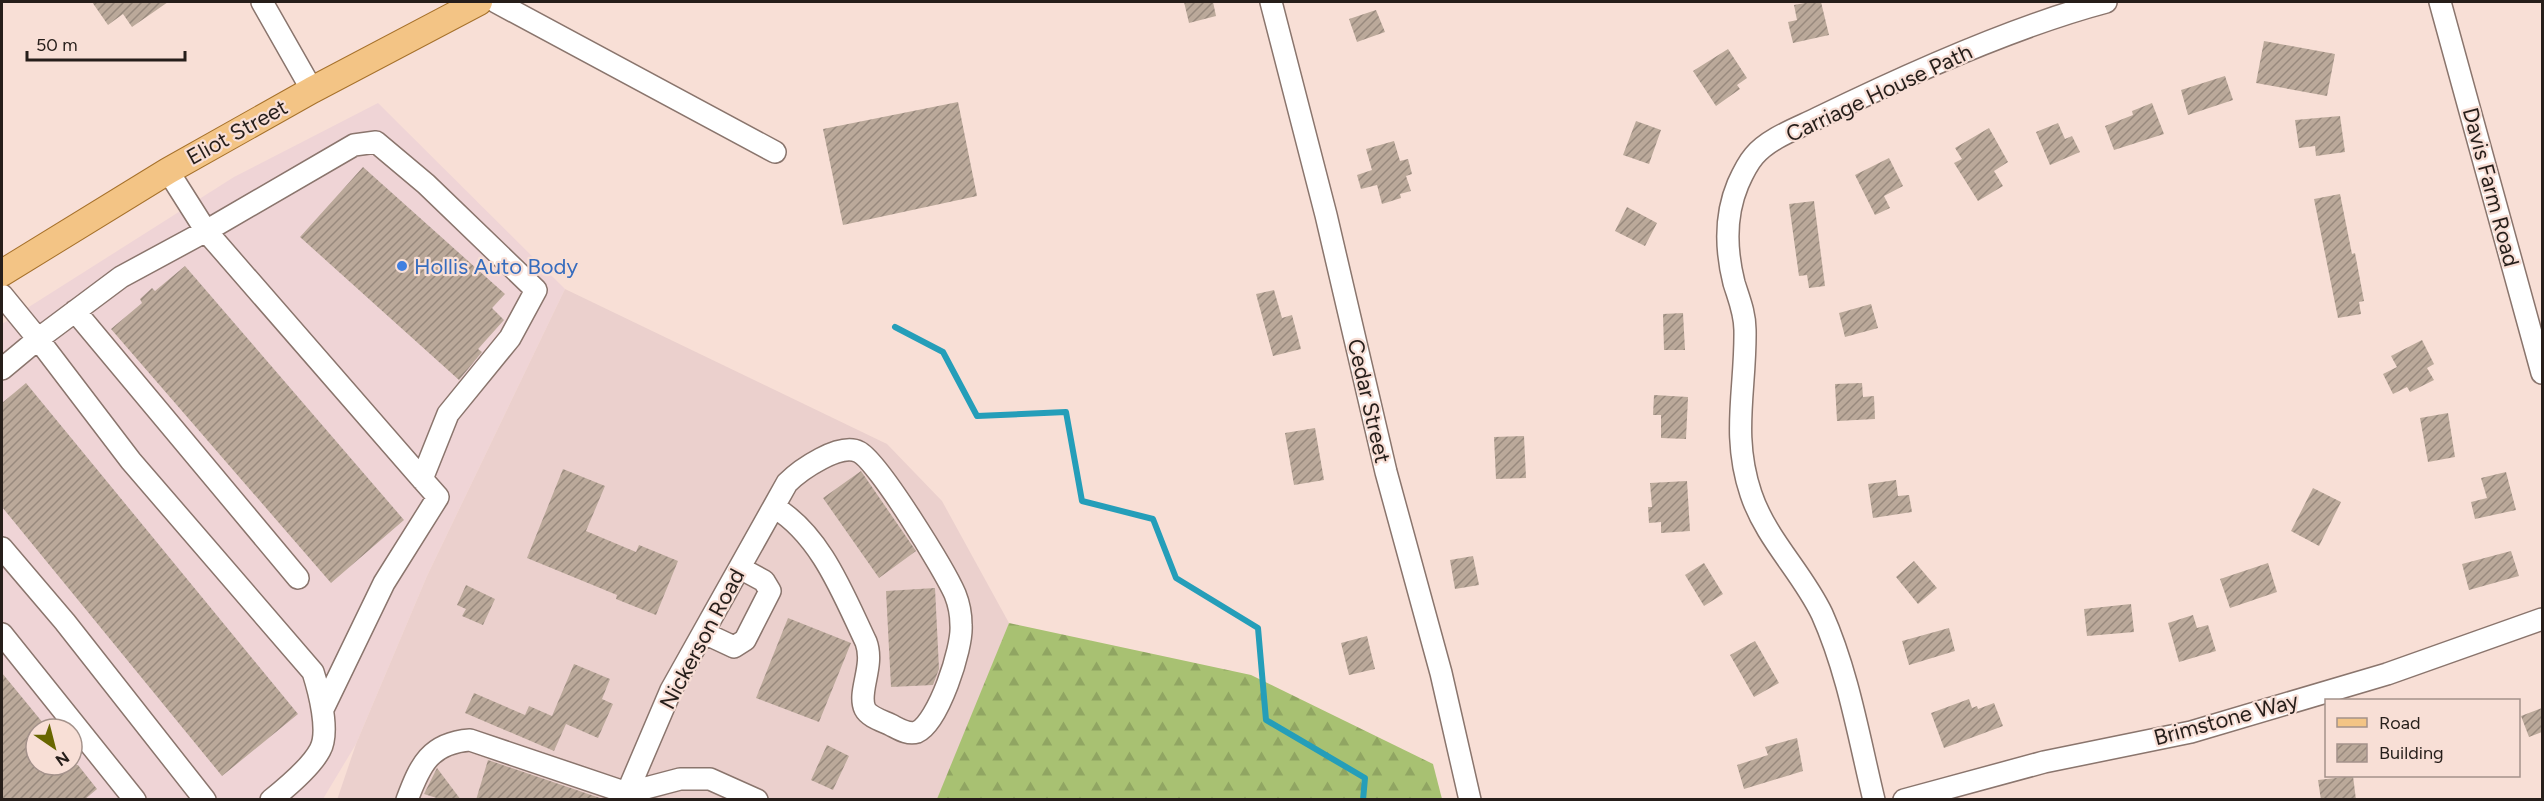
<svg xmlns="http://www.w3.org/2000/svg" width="2544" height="801" viewBox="0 0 2544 801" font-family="Figtree,sans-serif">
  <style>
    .commercial { fill: #efd4d6; fill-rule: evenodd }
    .industrial { fill: #ebd0cd }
    .forest { fill: url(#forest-firs) }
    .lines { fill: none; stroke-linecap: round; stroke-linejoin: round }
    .stream { stroke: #259eb9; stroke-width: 6 }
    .building { fill: url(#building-hatch) }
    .minor-casing { stroke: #8a756d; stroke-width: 24 }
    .major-casing { stroke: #a6712b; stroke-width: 28 }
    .minor { stroke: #fff; stroke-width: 21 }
    .major { stroke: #f3c485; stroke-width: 26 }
    .shop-dot { fill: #3f7fe0; stroke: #f8dfd6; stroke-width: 2 }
    .labels { text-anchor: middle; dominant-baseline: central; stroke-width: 4.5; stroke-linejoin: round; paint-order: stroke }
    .street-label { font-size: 22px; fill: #261e1a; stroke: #f8dfd6 }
    .shop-label { font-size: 22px; fill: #366cbe; stroke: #f8dfd6; text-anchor: start }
  </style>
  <defs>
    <pattern id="forest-firs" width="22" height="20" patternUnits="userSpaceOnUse" patternTransform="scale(1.5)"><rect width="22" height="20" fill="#a8c172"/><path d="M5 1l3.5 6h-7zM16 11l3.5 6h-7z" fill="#90a562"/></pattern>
    <pattern id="building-hatch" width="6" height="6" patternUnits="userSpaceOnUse" patternTransform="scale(1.5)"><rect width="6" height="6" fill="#bba99a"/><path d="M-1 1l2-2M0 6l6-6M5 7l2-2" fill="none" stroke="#98897d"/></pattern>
  </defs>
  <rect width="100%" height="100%" fill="#f8dfd6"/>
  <path class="commercial" d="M378,103L565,289L427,576L356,744L323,799L2,800V324L234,177ZM36,729H72V765H36Z"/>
  <path class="industrial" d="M565,289L887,444L942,501L1009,623L939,799L337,800L356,744L427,576Z"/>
  <path class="forest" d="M1009,623L1251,675L1433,764L1442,799H937Z"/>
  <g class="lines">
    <path class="stream" d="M895,327L943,352L977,416L1066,412L1082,501L1153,519L1176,578L1258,628L1266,720L1365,778L1363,800"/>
  </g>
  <path class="building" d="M92,2H168L132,27L123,14L108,25Z
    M1184,2H1213L1216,16L1189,23Z
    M1810,2H1821L1829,35L1793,43L1788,22L1797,20L1794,5Z
    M1376,10L1385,32L1357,42L1349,19Z
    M2264,41L2335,54L2327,96L2256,83Z
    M1728,49L1747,78L1737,85L1740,89L1716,106L1693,71Z
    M2225,76L2233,100L2188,115L2181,90Z
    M958,102L977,196L843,225L823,129Z
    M2152,103L2164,134L2114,150L2105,126L2133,115L2132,111Z
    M2340,116L2345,152L2316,156L2315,146L2299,148L2295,120Z
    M1636,121L1661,130L1649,164L1623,155Z
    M2058,123L2065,139L2072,136L2080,152L2050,165L2036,132Z
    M1989,128L2008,162L1994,171L2003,186L1978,201L1954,163L1962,159L1955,148Z
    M1394,141L1400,161L1408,159L1412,174L1406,176L1411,191L1400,194L1401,198L1382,204L1377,185L1361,189L1357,175L1372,170L1366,149Z
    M1889,158L1903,186L1884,196L1890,208L1875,215L1855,175Z
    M363,167L505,294L492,308L504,320L478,349L482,352L459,380L300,237Z
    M2340,194L2352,254L2355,253L2364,301L2359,302L2361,314L2338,318L2314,199Z
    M1814,201L1825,286L1809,288L1807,275L1799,276L1789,204Z
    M1627,207L1657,223L1645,246L1615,231Z
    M185,266L404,520L331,583L111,329L142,303L140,299L152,288L155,291Z
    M1274,290L1282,318L1292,315L1301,349L1273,356L1256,294Z
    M1871,304L1878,328L1845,337L1839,313Z
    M1683,313L1685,350H1664L1663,314Z
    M2422,340L2434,364L2427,368L2434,380L2410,392L2407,387L2393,394L2383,374L2397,367L2391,356Z
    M26,383L298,714L222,776L2,507V403Z
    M1862,383L1863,397L1874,396L1875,419L1837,421L1835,384Z
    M1654,395L1688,397L1686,439L1661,438V415H1653Z
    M2448,413L2455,457L2428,462L2420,418Z
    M1315,428L1324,480L1294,485L1285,433Z
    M1524,436L1526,478L1496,479L1494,437Z
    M563,469L605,486L586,531L636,552L639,545L678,561L656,615L616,599L617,595L527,558Z
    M861,471L916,551L879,578L823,498Z
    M2506,472L2516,510L2475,519L2471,502L2487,498L2481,478Z
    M1896,480L1898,496L1909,495L1912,512L1873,518L1868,484Z
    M1687,481L1690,531L1661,533V522L1649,523L1648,507H1652L1650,483Z
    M2313,488L2341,502L2319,546L2291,531Z
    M2511,551L2519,576L2469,590L2462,564Z
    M1473,556L1479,585L1455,589L1450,560Z
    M1914,561L1937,588L1918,604L1896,577Z
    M1704,563L1723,594L1704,606L1685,575Z
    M2268,563L2277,592L2230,608L2220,579Z
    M466,585L495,599L483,625L462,616L466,609L457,605Z
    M935,588L939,669L933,685L891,687L886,591Z
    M2131,604L2134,632L2087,636L2084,609Z
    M2193,615L2197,628L2208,625L2216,651L2179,662L2168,623Z
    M788,618L851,643L819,722L756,698Z
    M1949,628L1955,651L1909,665L1902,641Z
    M1367,636L1375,669L1349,675L1341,643Z
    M1755,641L1779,683L1754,697L1730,655Z
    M574,664L610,679L602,699L613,704L598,738L566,724L554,751L465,713L474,693L525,715L529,706L552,716Z
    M2,673L48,729H36V765H78L97,789L84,800H2Z
    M1969,699L1972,708L1977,706L1978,709L1994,703L2003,726L1944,748L1931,713Z
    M2542,708V732L2529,737L2521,716Z
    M1797,738L1803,771L1744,789L1737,765L1768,755L1765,747Z
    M827,745L849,756L833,790L811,780Z
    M488,760L606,800H476Z
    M437,768L461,800H443L424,794Z
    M2353,776L2356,800H2321L2318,780Z"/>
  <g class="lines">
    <defs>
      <path id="minor" d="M262,2L312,90
        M496,2L775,152
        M1271,2L1326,215L1386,472L1441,673L1470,800
        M2440,2L2542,373
        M2,295L38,339L121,277L206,231L168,171
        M75,311L298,578
        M2,369L38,339L131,461L313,672C319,691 330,732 320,750C311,767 286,788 271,800
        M2,548L65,622L205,800
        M704,633L734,647L745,640L770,591L764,581L740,568
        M2,634L135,800
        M324,707L384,583L438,497L422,479L206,231L354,145L376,142L426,184L536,290L510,338L448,414L422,479
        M407,800C420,765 430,743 470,740L627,793L680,779H710L757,800
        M624,800L671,690L787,483C800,470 840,442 859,452C878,461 945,571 955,594C959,604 961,615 961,625C963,648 938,723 917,732C908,735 899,729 891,725C883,721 869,717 865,709C857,692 875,666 866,642C843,594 821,535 774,507
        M1874,800C1859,738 1848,672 1822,614C1802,572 1766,539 1751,494C1731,435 1746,389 1745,330C1745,313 1739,299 1734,283C1726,251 1725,215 1738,184C1742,175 1748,163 1754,156C1769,138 1798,128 1818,118C1906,75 2012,27 2106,2
        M1904,800L2044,762L2191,732L2387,674L2542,619"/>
      <path id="major" d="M2,273L168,171L312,90L479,2"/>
    </defs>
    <use href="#minor" class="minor-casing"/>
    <use href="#major" class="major-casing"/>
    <use href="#minor" class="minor"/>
    <use href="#major" class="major"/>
  </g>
  <circle class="shop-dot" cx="402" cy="266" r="6"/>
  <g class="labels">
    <g class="street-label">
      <text transform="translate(1879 93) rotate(-25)">Carriage House Path</text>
      <text transform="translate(237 132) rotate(-29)">Eliot Street</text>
      <text transform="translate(2491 187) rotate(75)">Davis Farm Road</text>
      <text transform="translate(1369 401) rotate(77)">Cedar Street</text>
      <text transform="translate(702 639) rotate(-62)">Nickerson Road</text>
      <text transform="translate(2226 719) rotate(-15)">Brimstone Way</text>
    </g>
    <g class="shop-label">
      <text x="414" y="266">Hollis Auto Body</text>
    </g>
  </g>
  <rect width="2544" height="801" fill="none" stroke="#261e1a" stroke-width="6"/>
  <rect x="2325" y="699" width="195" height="78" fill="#f8dfd6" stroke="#a4928b" stroke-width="1.5"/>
  <rect x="2337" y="718" width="30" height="9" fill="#f3c485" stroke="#a4928b" stroke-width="1.5"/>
  <text x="2379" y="729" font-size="18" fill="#261e1a">Road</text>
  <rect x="2337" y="744" width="30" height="18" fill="url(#building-hatch)" stroke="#a4928b" stroke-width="1.5"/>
  <text x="2379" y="759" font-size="18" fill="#261e1a">Building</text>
  <g transform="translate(54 747) rotate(145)"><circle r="28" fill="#f8dfd6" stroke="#a4928b" stroke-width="1.5"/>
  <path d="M0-4.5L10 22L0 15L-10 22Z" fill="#686600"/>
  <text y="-9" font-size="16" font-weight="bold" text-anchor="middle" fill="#261e1a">N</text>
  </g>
  <path d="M27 51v9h158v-9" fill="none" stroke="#261e1a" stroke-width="3"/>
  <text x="36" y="51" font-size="18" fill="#261e1a" stroke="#f8dfd6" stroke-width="4.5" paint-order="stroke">50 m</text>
</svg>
